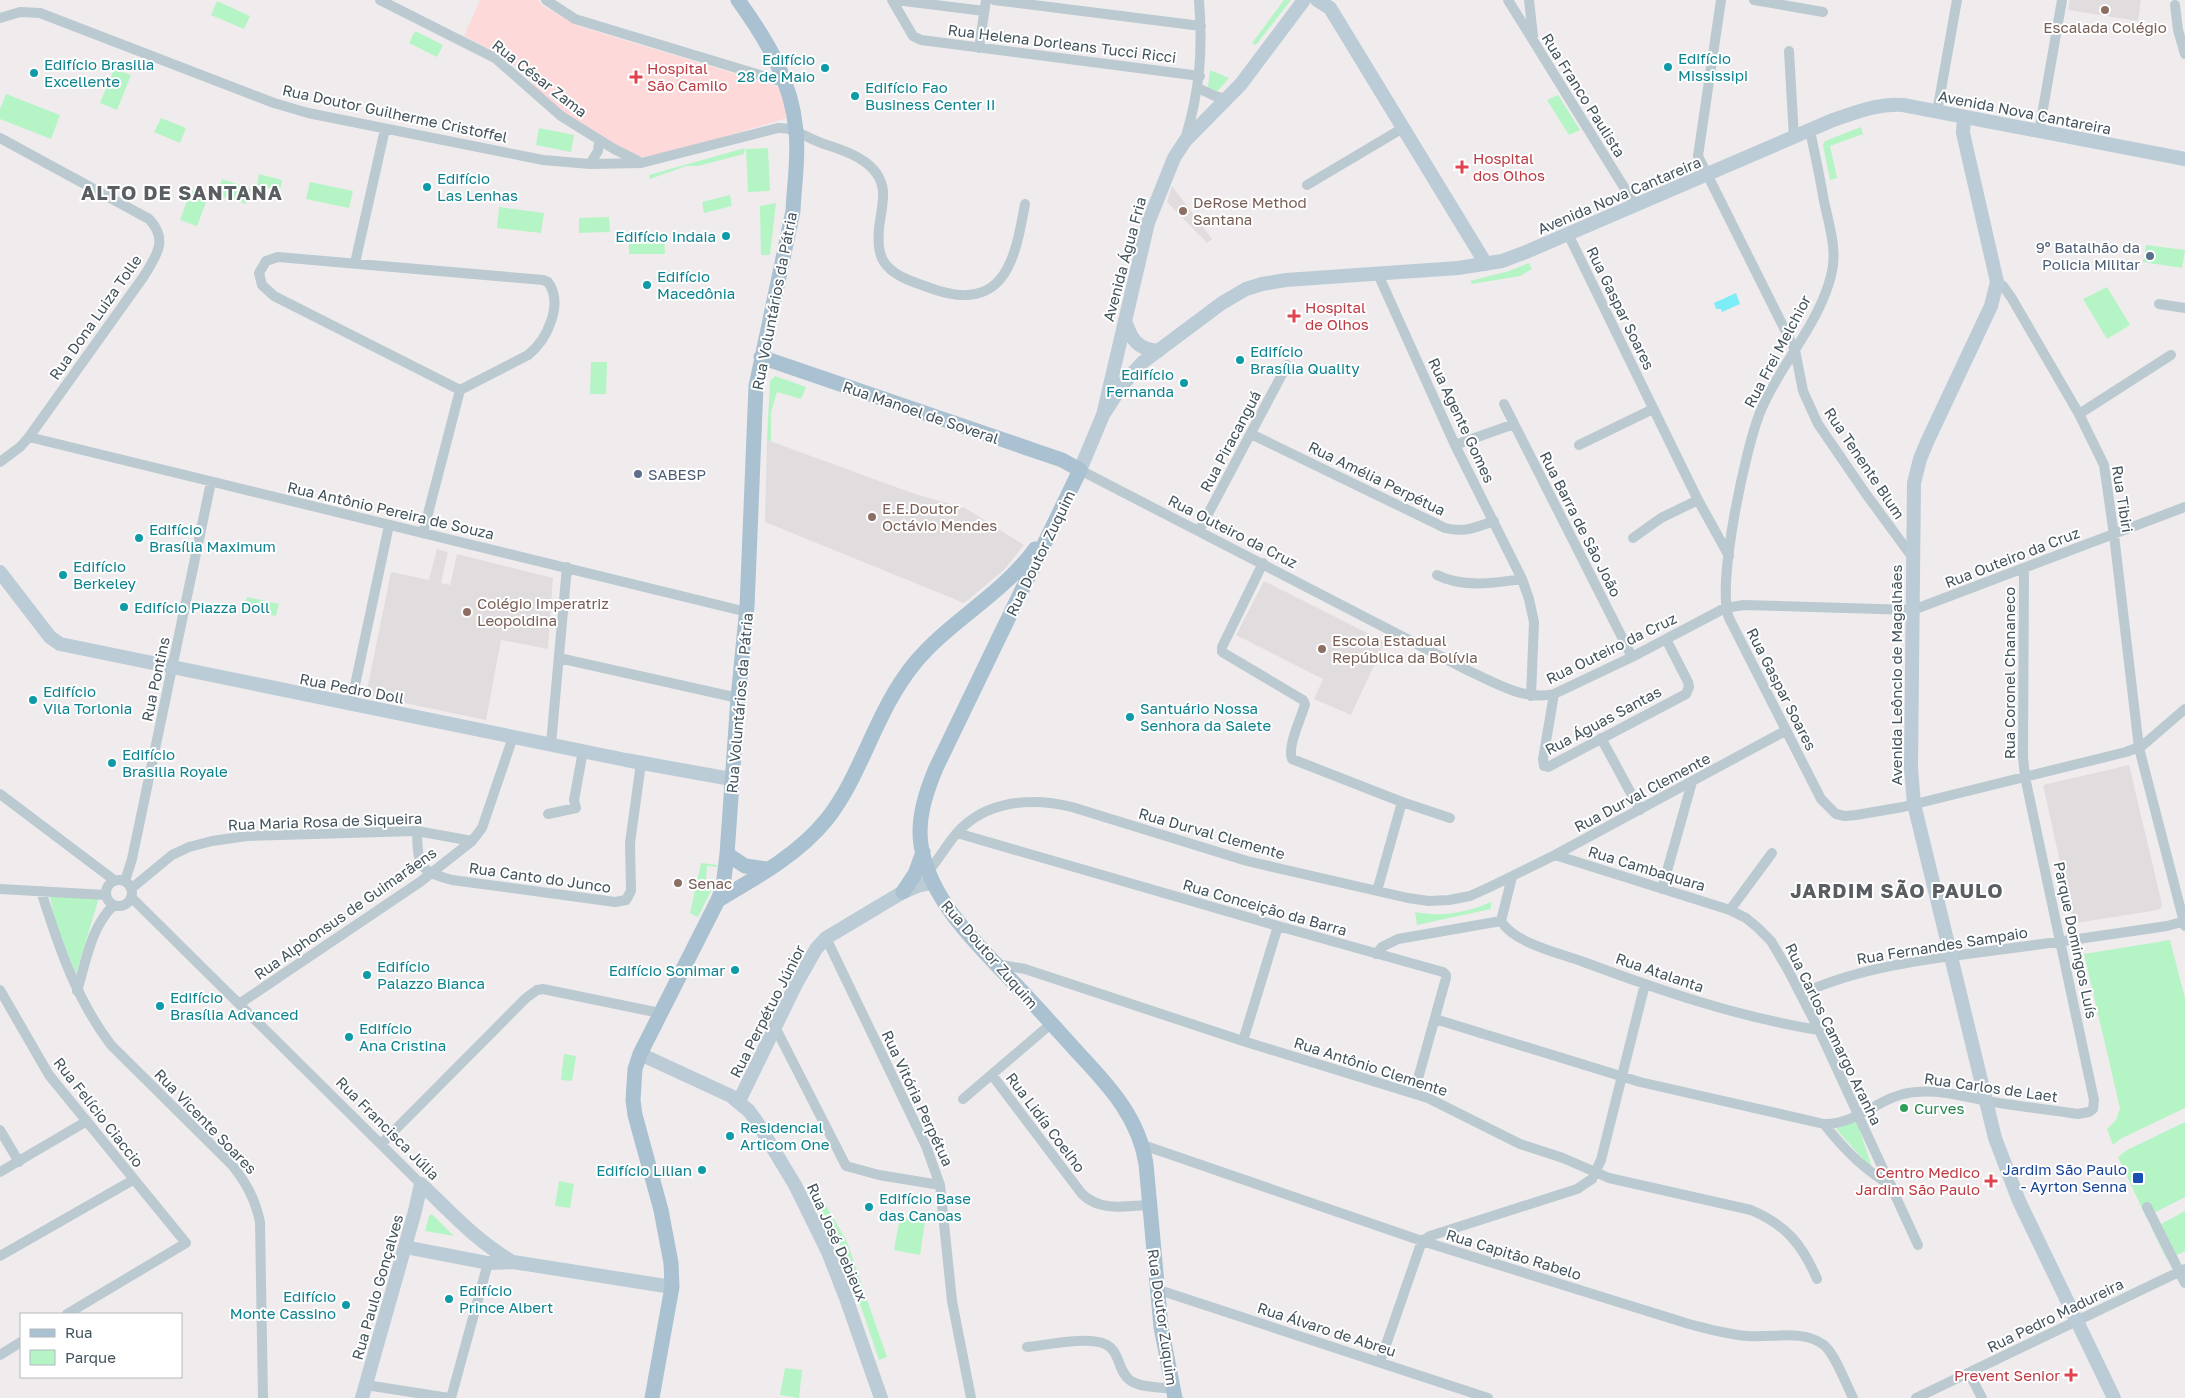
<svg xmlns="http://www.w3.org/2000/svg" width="2185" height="1398" viewBox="0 0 2185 1398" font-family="'Golos Text',sans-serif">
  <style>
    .education { fill: #e1dddf }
    .medical { fill: #fed9da }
    .green { fill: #b5f4c5 }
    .water { fill: #7cecf6 }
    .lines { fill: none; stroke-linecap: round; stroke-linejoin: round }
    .street { stroke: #bbcad1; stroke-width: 10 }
    .secondary { stroke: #bbccd6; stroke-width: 14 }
    .primary { stroke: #a9c1d0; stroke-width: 15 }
    .education-dot { fill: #8d6e63; stroke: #fff; stroke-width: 2 }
    .culture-dot { fill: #0f9aa8; stroke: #fff; stroke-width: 2 }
    .health-dot { fill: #e0444e; stroke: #fff; stroke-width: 2 }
    .service-dot { fill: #5c6f8a; stroke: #fff; stroke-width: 2 }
    .leisure-dot { fill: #2e9e5b; stroke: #fff; stroke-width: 2 }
    .transit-dot { fill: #1a4fb4; stroke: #fff; stroke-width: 2 }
    .labels { text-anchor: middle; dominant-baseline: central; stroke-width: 4; stroke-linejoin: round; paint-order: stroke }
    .education-label { font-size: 15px; fill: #785e54; stroke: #fff; text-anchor: start }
    .street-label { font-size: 15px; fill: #43535c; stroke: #fff }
    .culture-label { font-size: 15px; fill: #0d838f; stroke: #fff; text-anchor: start }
    .health-label { font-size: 15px; fill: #be3a42; stroke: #fff; text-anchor: start }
    .service-label { font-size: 15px; fill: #4e5e75; stroke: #fff; text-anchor: end }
    .leisure-label { font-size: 15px; fill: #27864d; stroke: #fff; text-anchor: start }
    .transit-label { font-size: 15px; fill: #164399; stroke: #fff; text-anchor: end }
    .district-label { font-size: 20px; font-weight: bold; letter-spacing: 1px; fill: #595e63; stroke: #fff }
  </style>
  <rect width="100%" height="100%" fill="#f0eced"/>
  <path class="education" d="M2070,0H2141L2138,21L2068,10Z
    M1172,186L1212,239L1207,243L1167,202Z
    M767,440L915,494L965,508L1024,545L1004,570L964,603L765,522Z
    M437,549L448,552L441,583L450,585L457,554L553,578L548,649L501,640L486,720L366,695L391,572L429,580Z
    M1264,581L1385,642L1351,715L1314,699L1323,679L1236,635Z
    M2129,765L2162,904L2161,908L2158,910L2076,923L2073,921L2043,785Z"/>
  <path class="medical" d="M480,0H538L543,6L578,26L776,86L783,92L787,118L685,149L636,158L567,116L542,96L529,79L503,56L464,36Z"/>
  <path class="green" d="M1284,0H1291L1256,45L1252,43Z
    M217,1L250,16L244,29L211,15Z
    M415,31L443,45L437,57L409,43Z
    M114,69L131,75L117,110L100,103Z
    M1210,70L1229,78L1216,93L1208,88Z
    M6,94L60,115L51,139L0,119V109Z
    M1558,95L1580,130L1569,135L1547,100Z
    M161,118L186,128L180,143L154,132Z
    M1861,127L1863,134L1830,146L1837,178L1830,180L1823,145L1825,141Z
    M539,128L574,135L571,152L536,145Z
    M745,148L744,154L698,166H686L650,179L649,175Z
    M768,148L770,191L748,192L746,149Z
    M259,174L282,180L280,191L257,185Z
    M222,179L251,189L246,204L217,195Z
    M310,182L353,191L349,208L306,199Z
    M191,190L208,197L197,226L180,220Z
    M730,195L732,206L704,213L702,202Z
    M776,203L770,255H761L760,206Z
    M499,207L544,213L541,233L497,228Z
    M609,217L610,232L579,233V218Z
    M629,236H664L665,254H629Z
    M2146,245L2185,250L2182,268L2143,262Z
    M1529,263L1532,269L1520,276L1472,284L1470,281L1509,271Z
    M2107,287L2130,325L2107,339L2083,299Z
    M591,362H607L606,394H590Z
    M775,376L806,387L801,399L777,392L771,412V441L767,440L770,381Z
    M247,597L279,604L276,616L244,610Z
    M701,863L717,865V867L707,866L706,880L716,881L698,917L690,913Z
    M101,891L76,974L55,922L49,892Z
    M1491,902V909L1417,925L1415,912C1440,917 1467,913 1491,902Z
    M2170,940L2185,998V1108L2120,1139L2113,1145L2107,1129L2116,1120L2120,1108L2084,954Z
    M564,1054L576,1056L572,1081L561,1080Z
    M1856,1119L1873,1170L1836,1129Z
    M2185,1122V1197L2146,1217L2118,1157L2127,1150Z
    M559,1181L574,1184L570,1208L555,1206Z
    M815,1186L847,1242L887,1357L879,1360L840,1245L809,1188Z
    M2185,1211V1251L2167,1260L2152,1229Z
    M432,1214L454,1236L425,1231L429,1216Z
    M900,1217L925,1222L920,1255L894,1250Z
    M785,1368L802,1370L799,1398L780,1395Z"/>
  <path class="water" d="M1736,293L1740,304L1722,312L1721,309H1716L1714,303Z"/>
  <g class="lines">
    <path class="street" d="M380,0L495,58L561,116L614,149L638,161
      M546,0L575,19L786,83
      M892,0L913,36L921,40L1200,76
      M896,0L984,11
      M994,0L1201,26
      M1508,0L1635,205
      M1529,0L1533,36
      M1721,0L1698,156L1795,350L1803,391L1818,424L1866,494L1913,558
      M1754,0L1823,12
      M2175,5L2178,30L2185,54
      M0,18L20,12L40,13L274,103L308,113L543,160L590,164L641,163L778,128C795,127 808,139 824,144C847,151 880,162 883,191C884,203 880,217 879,229C878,240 878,253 884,262C894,277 914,282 930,288C1004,315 1015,261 1025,204
      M979,48L986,0
      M1789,51L1794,138
      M1198,88L1215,96L1227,99
      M1937,112L1957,0
      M1810,131C1815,154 1820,178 1824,201C1829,225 1838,251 1831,276C1818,326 1781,363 1761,410C1746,445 1716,585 1729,618L1821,799L1836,814L1845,816L1856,815L1903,807L2126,752L2142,746L2185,709
      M2039,132L2062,0
      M0,138L149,219C169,240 156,256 144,276L29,437L20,447L0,462
      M1185,140C1200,89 1203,52 1199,0
      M590,164L598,151L599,141
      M1307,185L1403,128
      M1568,234L1698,500L1729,556
      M278,257L543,280L548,282C564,304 547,340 528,355L460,390L274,296L262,285L259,273L266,261Z
      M355,263L385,129
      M1377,272L1455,445L1522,579L1529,599L1534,622L1531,696
      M1997,282L2003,286L2011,297L2079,414L2104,465L2114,535L2139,748L2185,926
      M2159,304L2185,308
      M1504,404L1632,657
      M2079,414L2171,355
      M1251,434L1445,528C1464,533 1477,527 1494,521
      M29,437L747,612
      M1455,445L1514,424
      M1579,445L1653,409
      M1080,470L1469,671C1496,683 1524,701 1554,694L1632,657L1725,608L1744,605L1913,610L2185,507
      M1199,531L1287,365
      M423,533L460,390
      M1633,538L1661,518L1698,500
      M1263,563L1222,647V652L1303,700L1305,704C1301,719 1287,746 1292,759L1402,802L1377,891
      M1437,575C1462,588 1495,583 1522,579
      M559,658L738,698
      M1554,694L1543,759L1544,766L1548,767L1686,694L1689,687L1688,682L1666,639
      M351,704L389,525
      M1601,738L1640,810
      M551,744L567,567
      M0,794L114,880
      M1402,802L1450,818
      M548,814L576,808L574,800L583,751
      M417,831C418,865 418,871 452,880L615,902L626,900L631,891L630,843L641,763
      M957,833L1278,926L1443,972L1446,975V978L1414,1093
      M1555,855L1730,910L1746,918L1758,928L1771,941L1788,970L1819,1030L1918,1245
      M928,872C938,860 946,846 956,834C985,800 1032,797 1072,807L1247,861L1408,898L1429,901L1449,900L1470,896L1490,887L1555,855L1785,731
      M106 893a13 13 0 1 1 26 0a13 13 0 1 1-26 0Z
      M125,881L132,859L211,482
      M132,888L172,855L189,847L212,841L247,836L417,831L472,841
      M0,889L106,895
      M1662,889L1692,782
      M41,891C58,945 76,999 111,1045L232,1165C247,1184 255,1199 260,1222L263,1398
      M132,898L421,1184
      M1730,910L1772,853
      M1501,921C1514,943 1558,953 1581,961C1659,990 1737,1017 1819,1030
      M826,938L926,1146L940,1185L952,1301L971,1398
      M1376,954L1382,947L1398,939L1501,921L1512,877
      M996,964L1025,969L1243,1041L1428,1098L1520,1144L1563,1158L1609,1178L1751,1210C1786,1225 1802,1244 1817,1279
      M0,990L49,1075L186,1243L67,1314
      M77,991C86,962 91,926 114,905
      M1801,994C1864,965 1936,958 2005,949C2059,942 2113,934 2167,926L2185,921
      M239,1004L420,882L472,841L482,828L513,737
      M1435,1019L1640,1082L1824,1124C1858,1125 1881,1094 1916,1092C1943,1089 1972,1099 1999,1103C2025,1107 2052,1110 2078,1114L2089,1112L2093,1109L2094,1100L2025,777L2023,757L2024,568
      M774,1025L846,1166L879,1175L940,1185
      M1243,1041L1278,926
      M992,1075L1082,1194C1101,1212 1125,1206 1149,1205
      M963,1099L1052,1023
      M1824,1124C1842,1147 1865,1171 1891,1185
      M0,1130L19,1162
      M382,1143L526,998L537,990L543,989L660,1013
      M1143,1145L1422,1241L1689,1324C1709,1329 1728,1335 1749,1336C1772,1338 1803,1329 1824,1345C1835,1354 1846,1384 1853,1398
      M0,1172L87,1121
      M2147,1207L2185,1283
      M1422,1241L1430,1236L1577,1189L1592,1179L1601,1160L1645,984
      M0,1256L133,1180
      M1156,1289L1488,1398
      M1027,1347C1047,1345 1087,1336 1105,1344C1121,1351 1117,1372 1131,1381C1142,1388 1160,1387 1173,1389
      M0,1355L21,1342
      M1380,1362L1422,1241
      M1969,1373L1982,1398
      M366,1385L449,1398
      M451,1398L488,1263
      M1916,1398L2185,1269"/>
    <path class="secondary" d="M1317,0L1330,8L1486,264
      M1964,117L1963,133L1997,282L1991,306L1927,442L1920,459L1914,483L1911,768L1914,804L1995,1138L2019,1201L2114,1398
      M1125,320C1131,339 1137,349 1158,351
      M1103,415L1123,384L1143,362L1222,303L1246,289L1262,284L1286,280L1458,268L1502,261L1526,252L1833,120C1857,112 1878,103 1903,105L2185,159
      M1080,470L1103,415L1148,223L1174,158L1185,141L1241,84L1304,0
      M0,572L50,637L60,644L626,760L731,779
      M640,1054L731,1096L749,1111L757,1122L795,1185L828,1252L846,1298L881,1398
      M739,1101L796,984L816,949L826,938L903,892L920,885L933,883
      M421,1184C450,1211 477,1242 513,1262L672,1287
      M405,1247L488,1263L513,1262
      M362,1398L415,1211L421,1184"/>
    <path class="primary" d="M761,357L1062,460L1080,470L936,768C926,792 917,818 921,845C930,901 977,944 1015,984C1037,1007 1059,1032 1081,1056C1111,1088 1139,1119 1146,1164L1161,1327L1175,1398
      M727,854L745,866L768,869
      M903,892L915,874L923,852
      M718,900C756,878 799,854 827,819C863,773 875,712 914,664C949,621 1002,595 1035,549
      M652,1398L672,1287L671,1263L661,1210L635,1115L633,1100L635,1069L640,1054L718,900L723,887L727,854L738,698L747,607L756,386L793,211C794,185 799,157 796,131C792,81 766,39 738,0"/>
  </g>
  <g class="education-dot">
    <circle cx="2105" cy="10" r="5"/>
    <circle cx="1183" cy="211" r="5"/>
    <circle cx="872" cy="517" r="5"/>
    <circle cx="467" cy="612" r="5"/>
    <circle cx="1322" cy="649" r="5"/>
    <circle cx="678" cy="883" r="5"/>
  </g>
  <g class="culture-dot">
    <circle cx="1668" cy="67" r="5"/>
    <circle cx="825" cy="68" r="5"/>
    <circle cx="34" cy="73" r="5"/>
    <circle cx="855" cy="96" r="5"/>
    <circle cx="427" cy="187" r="5"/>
    <circle cx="726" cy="236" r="5"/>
    <circle cx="647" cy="285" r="5"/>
    <circle cx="1240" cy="360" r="5"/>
    <circle cx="1184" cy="383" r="5"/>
    <circle cx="139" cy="538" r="5"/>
    <circle cx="63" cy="575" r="5"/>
    <circle cx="124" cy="607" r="5"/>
    <circle cx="33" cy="700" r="5"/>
    <circle cx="1130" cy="717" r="5"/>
    <circle cx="112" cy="763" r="5"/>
    <circle cx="735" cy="970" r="5"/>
    <circle cx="367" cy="975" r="5"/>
    <circle cx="160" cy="1006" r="5"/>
    <circle cx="349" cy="1037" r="5"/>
    <circle cx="730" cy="1136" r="5"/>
    <circle cx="702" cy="1170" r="5"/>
    <circle cx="869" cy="1207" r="5"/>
    <circle cx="449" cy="1299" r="5"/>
    <circle cx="346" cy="1305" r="5"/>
  </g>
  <g class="health-dot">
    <path d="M633.5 69.5h5v5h5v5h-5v5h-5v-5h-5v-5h5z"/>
    <path d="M1459.5 159.5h5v5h5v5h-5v5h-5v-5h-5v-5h5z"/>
    <path d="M1291.5 308.5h5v5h5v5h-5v5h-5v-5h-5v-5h5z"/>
    <path d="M1988.5 1173.5h5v5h5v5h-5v5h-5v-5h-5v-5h5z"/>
    <path d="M2068.5 1367.5h5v5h5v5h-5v5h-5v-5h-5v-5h5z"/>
  </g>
  <g class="service-dot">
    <circle cx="2150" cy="256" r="5"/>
    <circle cx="638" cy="474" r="5"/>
  </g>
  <circle class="leisure-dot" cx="1904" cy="1108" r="5"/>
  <rect class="transit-dot" x="2132" y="1172" width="12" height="12" rx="2.5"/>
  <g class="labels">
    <g class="education-label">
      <text x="2105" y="27" text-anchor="middle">Escalada Colégio</text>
      <text x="1193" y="202">DeRose Method<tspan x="1193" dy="17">Santana</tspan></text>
      <text x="882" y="508">E.E.Doutor<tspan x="882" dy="17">Octávio Mendes</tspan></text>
      <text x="477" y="603">Colégio Imperatriz<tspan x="477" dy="17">Leopoldina</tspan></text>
      <text x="1332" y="640">Escola Estadual<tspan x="1332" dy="17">República da Bolívia</tspan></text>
      <text x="688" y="883">Senac</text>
    </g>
    <g class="street-label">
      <text transform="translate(1062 43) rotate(7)">Rua Helena Dorleans Tucci Ricci</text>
      <text transform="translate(540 78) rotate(38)">Rua César Zama</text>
      <text transform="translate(1584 95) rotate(58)">Rua Franco Paulista</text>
      <text transform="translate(2025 112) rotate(11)">Avenida Nova Cantareira</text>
      <text transform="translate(395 113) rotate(12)">Rua Doutor Guilherme Cristoffel</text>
      <text transform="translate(1619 195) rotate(-23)">Avenida Nova Cantareira</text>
      <text transform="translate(1124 259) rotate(-75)">Avenida Água Fria</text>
      <text transform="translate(774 301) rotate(-79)">Rua Voluntários da Pátria</text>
      <text transform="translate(1621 308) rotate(64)">Rua Gaspar Soares</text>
      <text transform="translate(95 317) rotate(-55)">Rua Dona Luiza Tolle</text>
      <text transform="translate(1777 351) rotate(-62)">Rua Frei Melchior</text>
      <text transform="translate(921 412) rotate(19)">Rua Manoel de Soveral</text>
      <text transform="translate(1462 420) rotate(65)">Rua Agente Gomes</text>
      <text transform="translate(1230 441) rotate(-62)">Rua Piracanguá</text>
      <text transform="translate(1865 463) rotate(56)">Rua Tenente Blum</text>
      <text transform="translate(1377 478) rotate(26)">Rua Amélia Perpétua</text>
      <text transform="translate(2123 499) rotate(81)">Rua Tibiri</text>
      <text transform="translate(391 510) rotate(13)">Rua Antônio Pereira de Souza</text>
      <text transform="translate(1581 524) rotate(63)">Rua Barra de São João</text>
      <text transform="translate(1233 531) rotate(27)">Rua Outeiro da Cruz</text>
      <text transform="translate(1040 553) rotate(-64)">Rua Doutor Zuquim</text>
      <text transform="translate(2012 557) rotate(-21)">Rua Outeiro da Cruz</text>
      <text transform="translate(1611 648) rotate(-26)">Rua Outeiro da Cruz</text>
      <text transform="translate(2009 673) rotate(-90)">Rua Coronel Chananeco</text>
      <text transform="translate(1896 675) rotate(-90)">Avenida Leôncio de Magalhães</text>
      <text transform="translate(155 679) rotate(-78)">Rua Pontins</text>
      <text transform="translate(352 688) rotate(11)">Rua Pedro Doll</text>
      <text transform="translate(1782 689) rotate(63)">Rua Gaspar Soares</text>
      <text transform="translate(739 703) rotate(-85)">Rua Voluntários da Pátria</text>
      <text transform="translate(1603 720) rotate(-28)">Rua Águas Santas</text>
      <text transform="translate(1642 792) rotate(-28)">Rua Durval Clemente</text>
      <text transform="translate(325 821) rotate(-2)">Rua Maria Rosa de Siqueira</text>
      <text transform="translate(1212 833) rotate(16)">Rua Durval Clemente</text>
      <text transform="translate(1647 868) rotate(17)">Rua Cambaquara</text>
      <text transform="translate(540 877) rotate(8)">Rua Canto do Junco</text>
      <text transform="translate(1265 907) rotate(16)">Rua Conceição da Barra</text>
      <text transform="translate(345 913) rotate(-35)">Rua Alphonsus de Guimarãens</text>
      <text transform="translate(2076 940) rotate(78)">Parque Domingos Luís</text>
      <text transform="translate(1942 945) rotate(-9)">Rua Fernandes Sampaio</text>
      <text transform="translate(990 954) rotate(49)">Rua Doutor Zuquim</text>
      <text transform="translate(1660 972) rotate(19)">Rua Atalanta</text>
      <text transform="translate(767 1011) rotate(-63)">Rua Perpétuo Júnior</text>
      <text transform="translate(1834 1034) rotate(64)">Rua Carlos Camargo Aranha</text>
      <text transform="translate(1371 1066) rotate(18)">Rua Antônio Clemente</text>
      <text transform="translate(1991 1087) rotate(8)">Rua Carlos de Laet</text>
      <text transform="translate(918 1098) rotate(65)">Rua Vitória Perpétua</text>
      <text transform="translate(99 1112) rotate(52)">Rua Felício Ciaccio</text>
      <text transform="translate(206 1121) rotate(46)">Rua Vicente Soares</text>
      <text transform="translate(1046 1122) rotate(53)">Rua Lidía Coelho</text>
      <text transform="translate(388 1128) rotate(45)">Rua Francisca Júlia</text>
      <text transform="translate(838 1242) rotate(66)">Rua José Debieux</text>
      <text transform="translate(1514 1254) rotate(17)">Rua Capitão Rabelo</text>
      <text transform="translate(377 1287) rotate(-74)">Rua Paulo Gonçalves</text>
      <text transform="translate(2055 1315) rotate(-26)">Rua Pedro Madureira</text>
      <text transform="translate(1163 1317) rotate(82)">Rua Doutor Zuquim</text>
      <text transform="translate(1327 1329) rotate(18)">Rua Álvaro de Abreu</text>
    </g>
    <g class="culture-label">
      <text x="1678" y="58">Edifício<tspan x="1678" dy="17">Mississipi</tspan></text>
      <text x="815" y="59" text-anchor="end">Edifício<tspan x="815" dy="17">28 de Maio</tspan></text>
      <text x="44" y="64">Edifício Brasilia<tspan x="44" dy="17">Excellente</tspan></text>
      <text x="865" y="87">Edifício Fao<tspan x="865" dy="17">Business Center II</tspan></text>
      <text x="437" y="178">Edifício<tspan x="437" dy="17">Las Lenhas</tspan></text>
      <text x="716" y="236" text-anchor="end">Edifício Indaia</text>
      <text x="657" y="276">Edifício<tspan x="657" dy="17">Macedônia</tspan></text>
      <text x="1250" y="351">Edifício<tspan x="1250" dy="17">Brasília Quality</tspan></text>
      <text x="1174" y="374" text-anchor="end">Edifício<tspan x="1174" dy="17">Fernanda</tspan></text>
      <text x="149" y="529">Edifício<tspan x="149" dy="17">Brasília Maximum</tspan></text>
      <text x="73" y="566">Edifício<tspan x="73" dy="17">Berkeley</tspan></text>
      <text x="134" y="607">Edifício Piazza Doll</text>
      <text x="43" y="691">Edifício<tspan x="43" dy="17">Vila Torlonia</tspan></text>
      <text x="1140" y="708">Santuário Nossa<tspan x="1140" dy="17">Senhora da Salete</tspan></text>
      <text x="122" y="754">Edifício<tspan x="122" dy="17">Brasilia Royale</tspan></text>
      <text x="377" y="966">Edifício<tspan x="377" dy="17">Palazzo Bianca</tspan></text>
      <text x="725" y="970" text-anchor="end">Edifício Sonimar</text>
      <text x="170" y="997">Edifício<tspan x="170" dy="17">Brasília Advanced</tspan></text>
      <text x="359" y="1028">Edifício<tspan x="359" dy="17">Ana Cristina</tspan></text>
      <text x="740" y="1127">Residencial<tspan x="740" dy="17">Articom One</tspan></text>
      <text x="692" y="1170" text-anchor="end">Edifício Lilian</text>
      <text x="879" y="1198">Edifício Base<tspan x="879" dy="17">das Canoas</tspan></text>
      <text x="459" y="1290">Edifício<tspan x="459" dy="17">Prince Albert</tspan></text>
      <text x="336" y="1296" text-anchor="end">Edifício<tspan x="336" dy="17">Monte Cassino</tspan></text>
    </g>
    <g class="health-label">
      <text x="647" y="68">Hospital<tspan x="647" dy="17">São Camilo</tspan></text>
      <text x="1473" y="158">Hospital<tspan x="1473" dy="17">dos Olhos</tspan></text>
      <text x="1305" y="307">Hospital<tspan x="1305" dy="17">de Olhos</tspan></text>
      <text x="1980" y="1172" text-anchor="end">Centro Medico<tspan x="1980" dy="17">Jardim São Paulo</tspan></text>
      <text x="2060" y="1375" text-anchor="end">Prevent Senior</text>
    </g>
    <g class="service-label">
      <text x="2140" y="247">9º Batalhão da<tspan x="2140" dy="17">Policia Militar</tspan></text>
      <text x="648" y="474" text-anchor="start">SABESP</text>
    </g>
    <g class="leisure-label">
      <text x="1914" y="1108">Curves</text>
    </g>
    <g class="transit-label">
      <text x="2127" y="1169">Jardim São Paulo<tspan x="2127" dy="17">- Ayrton Senna</tspan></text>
    </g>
    <g class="district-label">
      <text x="182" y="192">ALTO DE SANTANA</text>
      <text x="1897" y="890">JARDIM SÃO PAULO</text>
    </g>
  </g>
  <rect x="20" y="1313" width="162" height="65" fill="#ffffff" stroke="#b4babe"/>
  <rect x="30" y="1329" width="25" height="8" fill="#a9c1d0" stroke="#b4babe"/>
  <text x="65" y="1338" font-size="15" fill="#43535c">Rua</text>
  <rect x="30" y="1350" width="25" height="15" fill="#b5f4c5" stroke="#b4babe"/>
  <text x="65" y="1363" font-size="15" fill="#43535c">Parque</text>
</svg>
